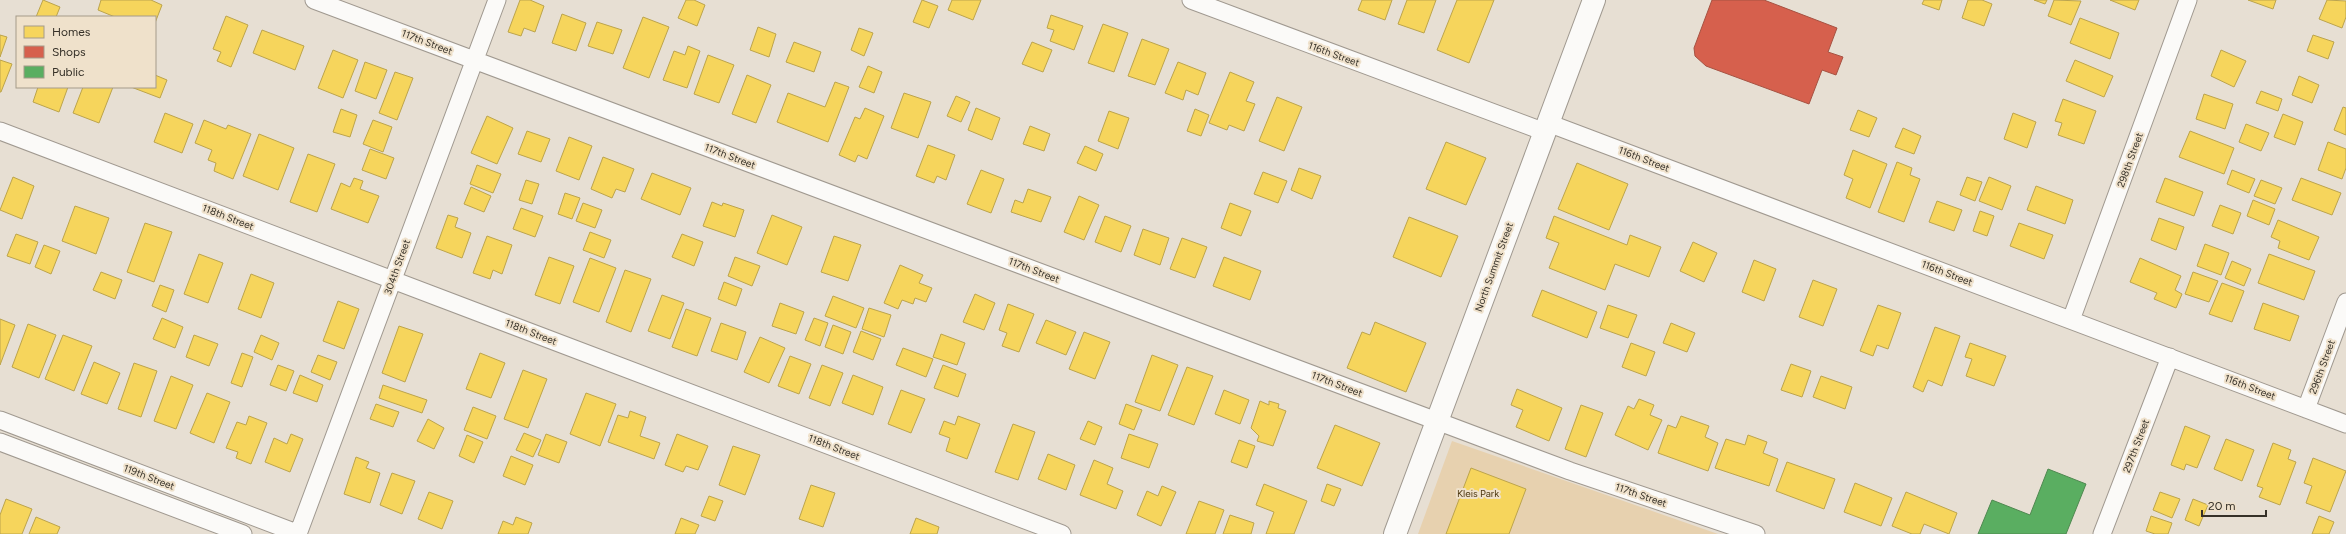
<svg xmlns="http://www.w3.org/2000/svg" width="2346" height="534" viewBox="0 0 2346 534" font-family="Figtree,sans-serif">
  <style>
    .green { fill: #e7d1af }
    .homes { fill: #f6d55c; stroke: #bca44c }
    .shops { fill: #d6604d; stroke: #a65242 }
    .public { fill: #5aae61; stroke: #4f8850 }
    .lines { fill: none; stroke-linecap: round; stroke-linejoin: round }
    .minor-casing { stroke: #a09990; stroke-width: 19 }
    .secondary-casing { stroke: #a09990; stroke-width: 24 }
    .minor { stroke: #fbfaf8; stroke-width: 17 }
    .secondary { stroke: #fbfaf8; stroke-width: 22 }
    .labels { text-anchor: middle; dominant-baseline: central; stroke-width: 4; stroke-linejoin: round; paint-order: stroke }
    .street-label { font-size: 10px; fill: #363128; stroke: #efe1cb }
    .park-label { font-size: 10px; fill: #4d3710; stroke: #efe1cb }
  </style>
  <rect width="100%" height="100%" fill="#e7dfd3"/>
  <path class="green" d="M1452,441L1718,534H1418Z"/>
  <path class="homes" d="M43,0L60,7L56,17H36Z
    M101,0H151L162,5L155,23V17H115L98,10Z
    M520,0H530L544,6L535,32L524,28L521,36L508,32Z
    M686,0H694L705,5L697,26L678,18Z
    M922,0L938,6L929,28L913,22Z
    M952,0H981L973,20L948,10Z
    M1362,0H1392L1385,20L1358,10Z
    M1407,0H1436L1424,33L1398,24Z
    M1457,0H1494L1469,63L1437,50Z
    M1924,0H1942L1939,10L1922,4Z
    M1968,0H1982L1992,4L1984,26L1962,18Z
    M2034,0H2047L2045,4Z
    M2054,0L2081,1L2071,25L2048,16Z
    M2110,0H2139L2135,10Z
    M2248,0H2276L2273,9Z
    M2327,0L2346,1V17L2342,28L2319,19Z
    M562,14L586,23L576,51L552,43Z
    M1051,15L1083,26L1074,50L1050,41L1054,30L1047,28Z
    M226,16L248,25L231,67L217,61L221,52L213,49Z
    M643,17L669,27L649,78L623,68Z
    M2080,18L2119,33L2110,59L2070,43Z
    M597,22L622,30L613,54L588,46Z
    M1103,24L1128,33L1114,72L1088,63Z
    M758,27L776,34L769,57L750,50Z
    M859,28L873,33L864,56L851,50Z
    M262,30L304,46L295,70L253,53Z
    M0,35L7,37L0,57Z
    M2313,35L2334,42L2328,59L2307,51Z
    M1142,39L1169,49L1155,85L1128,76Z
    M794,42L821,52L814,72L786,62Z
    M1032,42L1052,50L1043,72L1022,64Z
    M688,46L700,51L687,88L663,80L674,51L685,55Z
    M333,50L358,60L343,98L318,88Z
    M2221,50L2246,61L2234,87L2211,76Z
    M708,55L734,65L719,103L694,94Z
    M0,60L12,64L1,92H0Z
    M2075,60L2113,76L2104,97L2066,81Z
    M365,62L387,70L376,99L355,91Z
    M1178,62L1206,73L1198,95L1186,90L1183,100L1165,93Z
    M868,66L882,72L874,93L859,87Z
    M395,72L413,78L397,120L379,113Z
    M1230,72L1254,82L1246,101L1255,104L1244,131L1229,125L1227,130L1209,123Z
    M155,75L167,80L160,98L131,87H155Z
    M747,75L771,85L756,123L732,114Z
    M2299,76L2319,85L2312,103L2292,95Z
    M835,82L849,87L828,142L777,122L788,93L825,107Z
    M38,87H68L59,112L33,102Z
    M83,87H113L99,123L73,113Z
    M2261,91L2282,99L2278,111L2256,103Z
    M904,93L931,102L918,138L891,128Z
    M2204,94L2233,104L2225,129L2196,119Z
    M956,96L970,102L961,122L947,116Z
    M1277,97L1302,107L1284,151L1259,141Z
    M2063,99L2096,111L2084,144L2058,135L2062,123L2055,121Z
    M2343,107L2346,108V135L2334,130Z
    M865,108L884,116L867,159L858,155L855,162L839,155L855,117L860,119Z
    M976,108L1000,118L992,140L968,130Z
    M341,109L357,115L350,137L333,132Z
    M1195,109L1209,115L1201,136L1187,131Z
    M1858,110L1877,118L1869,137L1850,130Z
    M1109,111L1129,118L1118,149L1098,141Z
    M165,113L193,124L182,153L154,142Z
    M2013,113L2036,122L2027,148L2004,139Z
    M2283,114L2303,122L2295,145L2274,137Z
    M487,116L513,128L497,164L471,153Z
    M204,120L226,129L228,125L251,134L233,179L214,171L216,163L208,160L212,150L195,143Z
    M373,120L392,127L383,152L363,144Z
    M2246,124L2269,133L2261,151L2239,142Z
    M1030,126L1050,134L1044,151L1023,144Z
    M1903,128L1921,136L1914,154L1895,147Z
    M527,131L550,139L541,162L518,154Z
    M2190,131L2234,148L2224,174L2179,157Z
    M259,134L294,148L278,190L243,176Z
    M569,137L592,146L579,180L556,171Z
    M1446,142L1486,158L1466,205L1426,189Z
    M2328,142L2346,149V168L2342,179L2318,170Z
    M928,145L955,155L946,180L937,176L934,183L916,176Z
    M1085,146L1103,154L1096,171L1077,163Z
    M370,149L394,158L386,179L362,170Z
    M1853,150L1887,164L1870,208L1846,198L1853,179L1844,175Z
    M308,154L335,164L317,212L290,202Z
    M603,157L634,169L625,192L616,189L612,198L591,189Z
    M1897,162L1912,168L1910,175L1920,179L1904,222L1878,212Z
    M1577,163L1628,184L1609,230L1558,209Z
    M477,165L501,174L493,193L470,184Z
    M1299,168L1321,176L1312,199L1291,190Z
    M981,170L1004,179L991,213L967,204Z
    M2232,170L2255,179L2249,193L2227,184Z
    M1263,172L1287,181L1278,203L1254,194Z
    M652,173L691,188L680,215L641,199Z
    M13,177L34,186L22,219L0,210Z
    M1967,177L1982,182L1975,201L1960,195Z
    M1989,177L2011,186L2002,210L1979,201Z
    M354,178L363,181L360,189L379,196L368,223L331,209L341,183L350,187Z
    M2165,178L2203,192L2194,216L2156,202Z
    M2301,178L2341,193L2332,215L2292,200Z
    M526,180L539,184L532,204L519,200Z
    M2261,180L2282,188L2275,204L2254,196Z
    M2036,186L2073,200L2065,224L2027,210Z
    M471,187L491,196L484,212L464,204Z
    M1028,189L1051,197L1041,222L1011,212L1015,200L1023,203Z
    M565,193L580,198L572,219L558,214Z
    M1079,196L1099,205L1084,240L1064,232Z
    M2253,200L2275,209L2269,225L2247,216Z
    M1937,201L1962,210L1954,231L1929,222Z
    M712,202L722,206L723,203L744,210L735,237L703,226Z
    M583,203L602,210L595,228L576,221Z
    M1230,203L1251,211L1241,236L1221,228Z
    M2220,205L2241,213L2233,234L2212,226Z
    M75,206L109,218L96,254L62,241Z
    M521,208L543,216L535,237L513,229Z
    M1980,211L1994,216L1987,236L1973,231Z
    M448,215L458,218L455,227L471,233L462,258L436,248Z
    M772,215L802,227L787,265L757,253Z
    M1105,216L1131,226L1121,252L1095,242Z
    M1554,216L1627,245L1630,235L1661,247L1649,277L1615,264L1605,290L1549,268L1559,243L1546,238Z
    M1409,217L1458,236L1441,277L1393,257Z
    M2159,218L2184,227L2176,250L2151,240Z
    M2278,220L2319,237L2309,260L2278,248L2280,241L2271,237Z
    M145,223L172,232L154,282L127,272Z
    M2019,223L2053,235L2044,259L2010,246Z
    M1143,229L1169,238L1160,265L1134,255Z
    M590,232L611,240L604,258L583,250Z
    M16,234L38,242L30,264L7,256Z
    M682,234L703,242L694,266L672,257Z
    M487,236L512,245L502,274L493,270L490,279L473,273Z
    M834,236L861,245L848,281L821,272Z
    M1182,238L1207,247L1195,278L1170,269Z
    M1693,242L1717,253L1704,282L1680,271Z
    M2205,244L2229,253L2221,275L2197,266Z
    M44,245L60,251L51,274L35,267Z
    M199,254L223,263L208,303L184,294Z
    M2269,254L2315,271L2304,300L2258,283Z
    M549,257L574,266L560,304L535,295Z
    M735,257L760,266L752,286L728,276Z
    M1224,257L1261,271L1250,300L1213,286Z
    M590,258L616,268L599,312L573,302Z
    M2140,258L2181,276L2175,290L2182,294L2176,308L2154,299L2157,293L2130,282Z
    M1754,260L1776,269L1764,301L1742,292Z
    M2232,261L2251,269L2244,286L2225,278Z
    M900,265L923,275L919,283L932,288L926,302L915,298L913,304L902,300L898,309L884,303Z
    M625,270L651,279L631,332L606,322Z
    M101,272L122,280L115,299L93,290Z
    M2193,272L2218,281L2209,302L2185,294Z
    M251,274L274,283L261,318L238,309Z
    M1813,280L1837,289L1823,326L1799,317Z
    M724,282L742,289L736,306L718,299Z
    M2222,283L2244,291L2232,322L2209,314Z
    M160,285L174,290L166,312L152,306Z
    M1542,290L1597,312L1587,338L1532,316Z
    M975,294L995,303L984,330L963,322Z
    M662,295L684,303L670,339L648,331Z
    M833,296L864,308L856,328L825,316Z
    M338,301L359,309L344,349L323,341Z
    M780,303L804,312L796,334L772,326Z
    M2263,303L2299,316L2290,341L2254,329Z
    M1008,304L1034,314L1019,352L1002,346L1007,333L999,330Z
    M1608,305L1637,315L1628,338L1600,328Z
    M1878,305L1901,313L1888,349L1877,345L1873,356L1860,351Z
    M869,308L891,315L884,337L862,329Z
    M686,309L711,318L697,356L672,347Z
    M162,318L183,327L175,348L153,339Z
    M814,318L828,323L820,346L805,340Z
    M0,319L15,325L0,365Z
    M1046,320L1076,332L1066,355L1036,343Z
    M1375,322L1426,343L1406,392L1347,368L1362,332L1370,335Z
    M721,323L746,332L737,360L711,351Z
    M1671,323L1695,333L1687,352L1663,343Z
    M28,324L56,335L39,378L12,367Z
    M833,325L851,332L843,354L825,347Z
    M399,326L423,334L405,382L382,373Z
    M1935,327L1960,336L1942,386L1928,380L1923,392L1913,387Z
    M861,331L881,339L873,360L853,352Z
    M1084,332L1110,342L1095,379L1069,369Z
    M941,334L965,343L957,365L933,357Z
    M63,335L92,346L74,391L45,379Z
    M194,335L218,344L209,366L186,357Z
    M261,335L279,343L272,360L254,352Z
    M760,337L785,348L769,383L744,372Z
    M1631,343L1655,352L1646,376L1622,367Z
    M1970,343L2006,356L1994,386L1966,376L1972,359L1965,357Z
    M903,348L933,359L926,377L896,365Z
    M242,353L253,357L242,387L231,383Z
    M480,353L505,363L491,398L466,389Z
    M318,355L337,362L330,380L311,372Z
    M1152,355L1178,365L1160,411L1135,402Z
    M790,356L811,364L799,394L778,386Z
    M94,362L120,373L107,404L81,394Z
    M134,363L157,371L141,417L118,409Z
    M1791,364L1811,371L1802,397L1781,390Z
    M278,365L294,371L286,391L270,385Z
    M822,365L843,373L830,406L809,398Z
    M943,365L966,374L958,397L934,388Z
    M1187,367L1213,376L1194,425L1168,415Z
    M523,370L547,379L528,428L504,419Z
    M300,375L323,385L317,402L293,393Z
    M853,375L883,387L873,415L842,403Z
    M171,376L193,385L176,429L154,421Z
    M1821,376L1852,387L1845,409L1813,397Z
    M383,385L427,400L422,413L379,398Z
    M1517,389L1562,408L1549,441L1516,427L1523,410L1511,405Z
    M901,390L925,399L911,433L888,424Z
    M1224,390L1249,400L1240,424L1215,414Z
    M207,393L230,402L214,443L190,433Z
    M586,393L616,404L600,446L570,434Z
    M1639,399L1654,405L1650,415L1662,420L1648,450L1615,435L1628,406L1634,409Z
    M1260,401L1269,405V401L1279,404L1278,408L1286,411L1273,446L1257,441L1259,436L1251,428Z
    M376,404L399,412L393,427L370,419Z
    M1126,404L1142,410L1134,430L1119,424Z
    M1581,405L1603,413L1586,457L1565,449Z
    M473,407L496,416L487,439L464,430Z
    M630,411L646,417L640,436L660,443L654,459L608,442L618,415L628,418Z
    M249,416L267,423L251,464L236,458L238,452L226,448L237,422L246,425Z
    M958,416L980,424L967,459L946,451L950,438L939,434L944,421L955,425Z
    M1681,416L1709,426L1705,437L1718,443L1708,471L1658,453L1668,425L1676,428Z
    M428,419L444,428L434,449L417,441Z
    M1088,421L1102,427L1095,445L1080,439Z
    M1013,424L1035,432L1018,480L995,472Z
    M1335,425L1380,443L1362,486L1317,468Z
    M2185,426L2210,436L2197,468L2186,464L2184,470L2171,465Z
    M524,433L541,440L533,457L516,450Z
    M291,434L303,439L290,472L265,462L274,438L287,444Z
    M546,434L567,442L559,463L538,455Z
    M677,434L708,446L698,470L686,466L683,472L665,465Z
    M1129,434L1158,444L1149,468L1121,458Z
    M467,435L483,442L474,463L459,456Z
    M1748,435L1767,442L1763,453L1778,459L1769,486L1715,468L1726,439L1745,445Z
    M2226,439L2254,450L2242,481L2214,469Z
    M1239,440L1255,446L1247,468L1231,462Z
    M2273,443L2291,450L2288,459L2296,462L2280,505L2259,497L2263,488L2257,486Z
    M733,446L760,455L745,495L719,485Z
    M1048,454L1075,465L1066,490L1038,479Z
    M511,456L533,465L525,485L503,476Z
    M356,457L369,462L366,468L380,473L370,503L344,494Z
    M2313,458L2346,471L2330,512L2306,503L2312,486L2304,483Z
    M1094,460L1113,468L1107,484L1123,491L1116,509L1080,495Z
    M1787,462L1835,479L1824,509L1776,491Z
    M1471,468L1526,489L1509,534H1446Z
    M392,473L415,481L402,514L380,505Z
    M1855,483L1892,498L1881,526L1844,512Z
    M1264,484L1307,501L1294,534H1266L1274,512L1256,505Z
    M1327,484L1341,489L1334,506L1321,501Z
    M811,485L835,493L823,527L799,519Z
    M1162,486L1176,492L1161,526L1137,515L1147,491L1158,496Z
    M429,492L453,501L442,529L418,519Z
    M1906,492L1957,513L1949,534L1924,524L1920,534H1912L1892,526Z
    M2160,492L2180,499L2172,518L2153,510Z
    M709,496L723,501L715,521L701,516Z
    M6,499L32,509L22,534H0V515Z
    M2193,499L2208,505L2199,526L2185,520Z
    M1199,501L1224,510L1215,534H1186Z
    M1230,515L1254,523L1251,534H1223Z
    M2151,516L2172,523L2168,534H2155L2146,531Z
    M2319,516L2334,522L2329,534H2312Z
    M36,517L60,527L57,534H29Z
    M516,517L532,523L528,534H498L503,521L513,525Z
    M681,518L699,525L695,534H675Z
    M916,518L939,527L937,534H910Z"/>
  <path class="shops" d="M1712,0H1764L1837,28L1828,52L1843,57L1836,75L1822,70L1809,104L1706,66L1695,56L1694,48Z"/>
  <path class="public" d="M2048,469L2086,484L2066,534H1978L1992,500L2030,515Z"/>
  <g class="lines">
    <defs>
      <path id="minor" d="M314,0L1570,471L1756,534
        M1191,0L1545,132
        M1548,123L2346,424
        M0,131L1062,534
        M2071,320L2188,0
        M2306,409L2346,302
        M0,420L299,534
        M0,442L243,534
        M298,534L497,0
        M2102,534L2170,357"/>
      <path id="secondary" d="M1395,534L1594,0"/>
    </defs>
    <use href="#minor" class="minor-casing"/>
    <use href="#secondary" class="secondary-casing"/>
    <use href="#minor" class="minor"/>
    <use href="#secondary" class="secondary"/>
  </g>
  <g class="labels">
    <g class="street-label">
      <text transform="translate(427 42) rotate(21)">117th Street</text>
      <text transform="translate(1334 54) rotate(20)">116th Street</text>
      <text transform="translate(730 156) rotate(21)">117th Street</text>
      <text transform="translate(1644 159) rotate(21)">116th Street</text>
      <text transform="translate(2130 160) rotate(-70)">298th Street</text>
      <text transform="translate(228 217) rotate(21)">118th Street</text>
      <text transform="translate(397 267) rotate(-70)">304th Street</text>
      <text transform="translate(1494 267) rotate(-70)">North Summit Street</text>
      <text transform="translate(1034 270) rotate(21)">117th Street</text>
      <text transform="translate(1947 273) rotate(21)">116th Street</text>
      <text transform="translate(531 332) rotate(21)">118th Street</text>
      <text transform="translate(2322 367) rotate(-70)">296th Street</text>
      <text transform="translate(1337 384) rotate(21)">117th Street</text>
      <text transform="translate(2250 387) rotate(21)">116th Street</text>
      <text transform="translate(2136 446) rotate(-69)">297th Street</text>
      <text transform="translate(834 447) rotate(21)">118th Street</text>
      <text transform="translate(149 477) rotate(21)">119th Street</text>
      <text transform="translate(1641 495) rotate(19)">117th Street</text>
    </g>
    <g class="park-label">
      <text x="1478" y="493">Kleis Park</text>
    </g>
  </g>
  <rect x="16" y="16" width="140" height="72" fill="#efe1cb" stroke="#a59b8a"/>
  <rect x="24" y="26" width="20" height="12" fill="#f6d55c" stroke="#a59b8a"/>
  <text x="52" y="36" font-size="12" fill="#363128">Homes</text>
  <rect x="24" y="46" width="20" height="12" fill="#d6604d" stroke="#a59b8a"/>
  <text x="52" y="56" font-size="12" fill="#363128">Shops</text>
  <rect x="24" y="66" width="20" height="12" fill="#5aae61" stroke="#a59b8a"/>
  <text x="52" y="76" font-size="12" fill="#363128">Public</text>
  <path d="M2202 510v6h64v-6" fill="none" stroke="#363128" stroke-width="2"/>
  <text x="2208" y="510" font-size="12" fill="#363128" stroke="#efe1cb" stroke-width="3" paint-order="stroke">20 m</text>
</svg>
